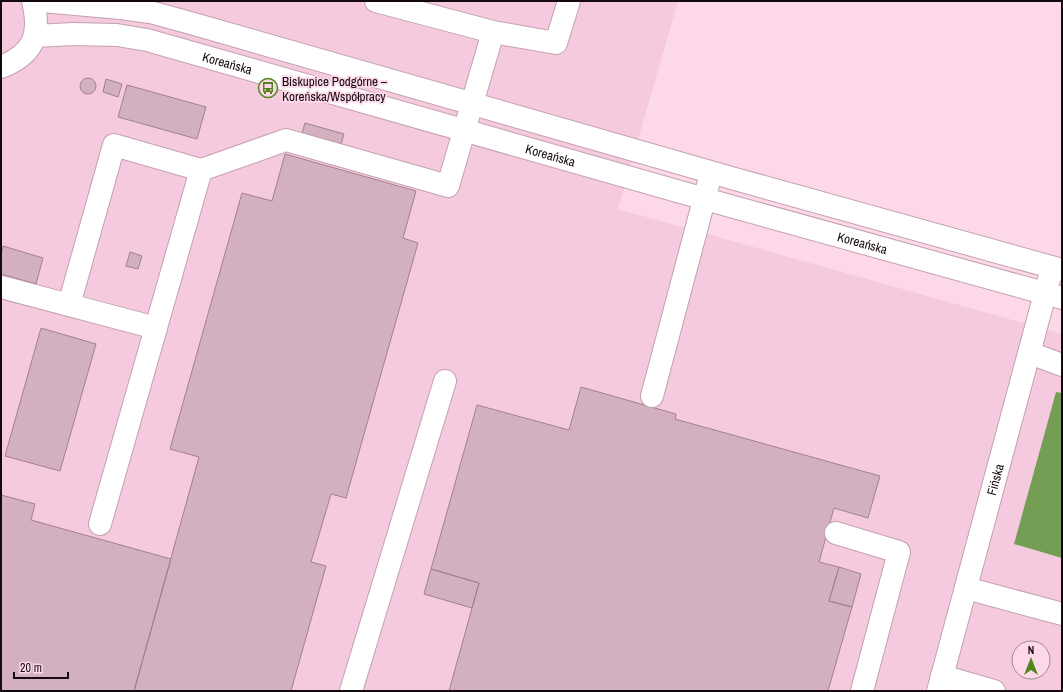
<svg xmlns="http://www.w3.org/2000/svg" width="1063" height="692" viewBox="0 0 1063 692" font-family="'Archivo Narrow',sans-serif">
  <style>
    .built { fill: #f6cade; fill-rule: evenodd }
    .water { fill: #749e54 }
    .building { fill: #d3b0bf; stroke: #a1808f }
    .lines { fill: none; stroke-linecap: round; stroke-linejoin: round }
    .minor-casing { stroke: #c3a1b0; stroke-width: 24 }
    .minor { stroke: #fff; stroke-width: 22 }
    .labels { text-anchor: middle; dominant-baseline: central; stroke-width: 3.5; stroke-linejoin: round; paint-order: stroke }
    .street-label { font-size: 13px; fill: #14090e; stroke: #fdd8e8 }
    .poi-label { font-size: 13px; fill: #14090e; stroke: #fdd8e8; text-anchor: start }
  </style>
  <rect width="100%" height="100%" fill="#fdd8e8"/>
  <path class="built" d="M1,1H678L618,209L1062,334V691H1ZM1019,648H1043V672H1019Z"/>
  <path class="water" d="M1056,392L1062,393V558L1014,544Z"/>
  <path class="building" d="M80 86a8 8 0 1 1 16 0a8 8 0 1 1-16 0Z
    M106,79L122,84L118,97L103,92Z
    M127,85L206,107L197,139L118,117Z
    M305,123L344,134L341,144L302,133Z
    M285,154L416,191L403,238L418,243L346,498L331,494L311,562L326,566L291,691H134L199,457L170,449L242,193L272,201Z
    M3,246L43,258L36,284L1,274V255Z
    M130,252L142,256L138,269L126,266Z
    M41,328L96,344L60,471L5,456Z
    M581,387L676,414L675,419L880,476L868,518L834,508L819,562L839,567L829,601L852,607L828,691H449L479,583L431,569L477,405L569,430Z
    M1,495L35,504L31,520L171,559L134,691H1Z
    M839,567L861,574L852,607L829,601Z
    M431,569L479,583L472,608L424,594Z"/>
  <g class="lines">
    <defs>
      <g id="minor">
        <path d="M42,1L121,8L150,12L187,22L735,179L1062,270"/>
        <path d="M376,1L493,32L556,43L569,1"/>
        <path id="s1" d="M35,36L73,34L117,35L147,40L705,199L1062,298"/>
        <path d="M1,67C34,54 41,35 33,1"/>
        <path d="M201,170L286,140L448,186L493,32"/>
        <path d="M1,287L156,328"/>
        <path d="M69,305L114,145L201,170L100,524"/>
        <path d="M1030,353L1062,365"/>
        <path d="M652,396L708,185"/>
        <path d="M836,533L899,552L862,691"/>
        <path d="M966,588L1062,614"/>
        <path d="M942,676L994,691"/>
        <path d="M351,691L445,381"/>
        <path id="s2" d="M938,691L1049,279"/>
      </g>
    </defs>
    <use href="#minor" class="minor-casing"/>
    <use href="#minor" class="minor"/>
  </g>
  <defs>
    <symbol id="bus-ring" viewBox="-11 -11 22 22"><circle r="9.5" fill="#fdd8e8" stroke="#51861d" stroke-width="1.5"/><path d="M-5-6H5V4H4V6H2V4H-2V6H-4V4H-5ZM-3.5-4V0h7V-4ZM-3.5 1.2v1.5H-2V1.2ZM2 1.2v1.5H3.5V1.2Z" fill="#51861d"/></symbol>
  </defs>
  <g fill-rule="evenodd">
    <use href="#bus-ring" x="257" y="77" width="22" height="22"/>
  </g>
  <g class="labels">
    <g class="street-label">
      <text stroke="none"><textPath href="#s1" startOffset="196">Koreańska</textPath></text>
      <text stroke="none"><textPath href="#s1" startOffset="532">Koreańska</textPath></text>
      <text stroke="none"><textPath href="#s1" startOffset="856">Koreańska</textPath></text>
      <text stroke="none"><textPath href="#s2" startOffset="219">Fińska</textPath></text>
    </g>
    <g class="poi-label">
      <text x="282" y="81">Biskupice Podgórne –<tspan x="282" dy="15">Koreńska/Współpracy</tspan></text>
    </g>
  </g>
  <rect width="1063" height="692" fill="none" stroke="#14090e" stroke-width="4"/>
  <g transform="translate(1031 660)"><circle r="19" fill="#fdd8e8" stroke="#a08591"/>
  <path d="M0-3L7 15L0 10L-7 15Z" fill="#51861d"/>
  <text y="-6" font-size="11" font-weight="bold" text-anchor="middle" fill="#14090e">N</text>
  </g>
  <path d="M14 672v6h54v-6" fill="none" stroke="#14090e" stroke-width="2"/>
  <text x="20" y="672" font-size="12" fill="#14090e" stroke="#fdd8e8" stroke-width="3" paint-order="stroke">20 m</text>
</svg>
